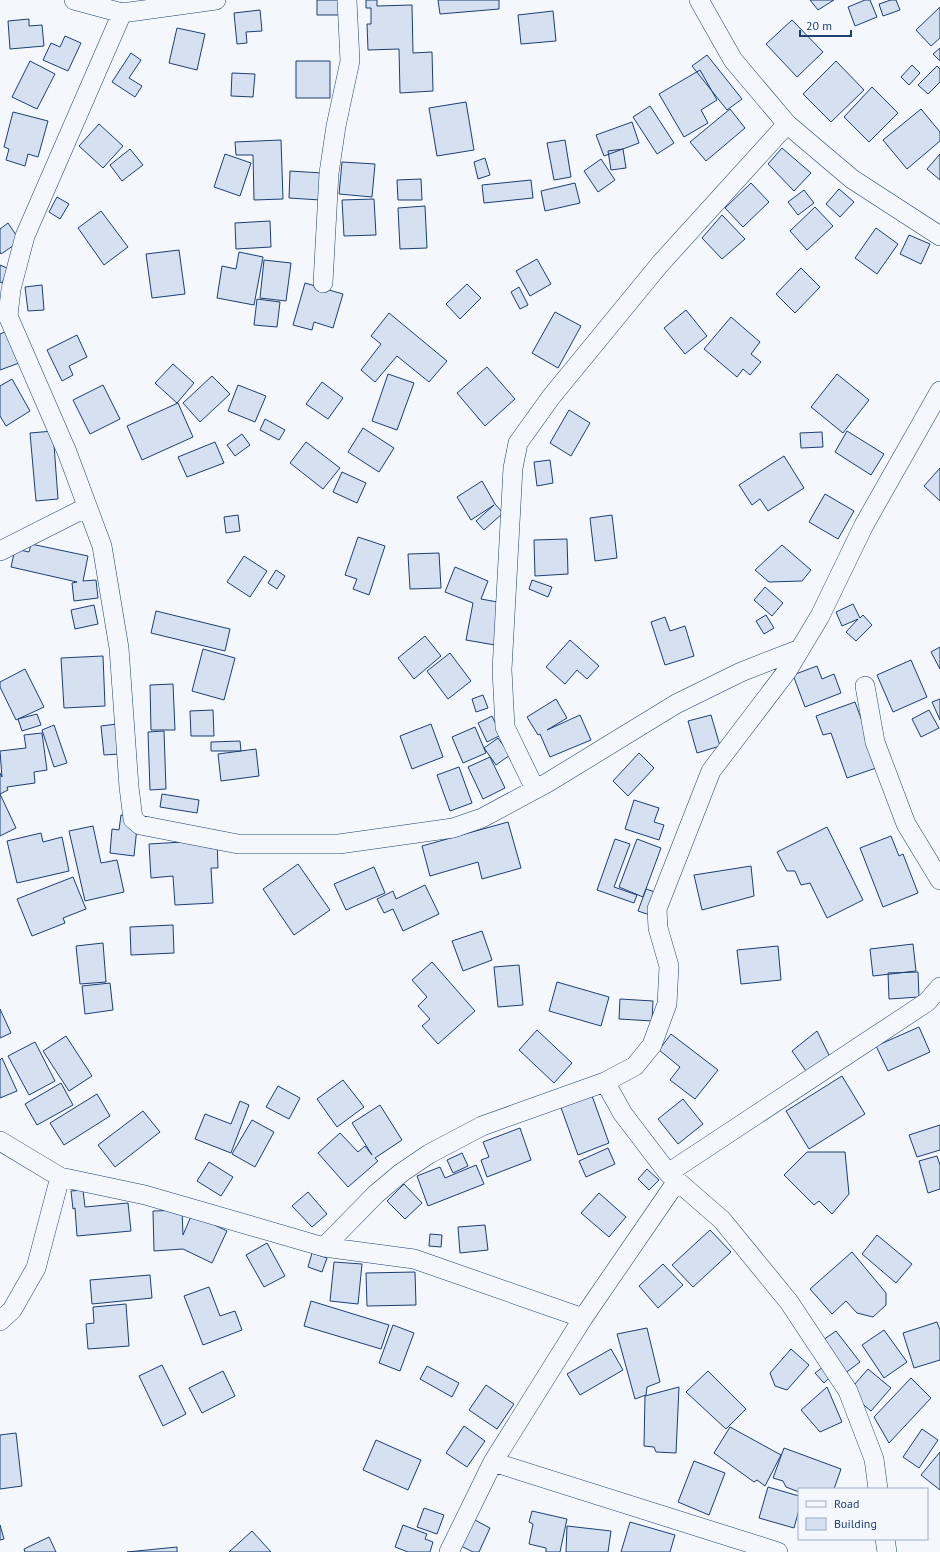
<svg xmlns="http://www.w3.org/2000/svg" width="940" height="1552" viewBox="0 0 940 1552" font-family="'PT Sans',sans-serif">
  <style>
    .building { fill: #d5e0f0; stroke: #1d3f73 }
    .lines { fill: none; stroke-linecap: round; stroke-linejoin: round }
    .minor-casing { stroke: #1d3f73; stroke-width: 20 }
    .minor { stroke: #f4f7fb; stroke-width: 19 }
  </style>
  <rect width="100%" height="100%" fill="#f4f7fb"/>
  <path class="building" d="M317,0H343L344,15H317Z
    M366,0H377V6L412,5L413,53L432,52L433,91L400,93L399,49L368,50L367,24H371V8H366Z
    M438,0H499V9L440,14Z
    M810,0H834L818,10Z
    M865,0H870L877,17L855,26L848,7Z
    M891,0H896L900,10L883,16L879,4Z
    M940,7V38L931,46L916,30Z
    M260,10L262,31L246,32L247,43L237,44L234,13Z
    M553,11L556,41L521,44L518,15Z
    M29,19V26L42,25L44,46L10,49L8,21Z
    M792,20L823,52L797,77L766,44Z
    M177,28L205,34L197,70L169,63Z
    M65,36L81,43L68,71L43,60L51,43L60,47Z
    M940,48V61L933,54Z
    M131,53L141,60L129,78L142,86L135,97L112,82Z
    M707,55L742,99L727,110L692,66Z
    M30,61L55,74L37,109L12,97Z
    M296,61H330V98H296Z
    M836,61L864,90L831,122L803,94Z
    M912,65L920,73L909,85L901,77Z
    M937,66L940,69V82L928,94L918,85Z
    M700,70L717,100L701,110L708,123L684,137L659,94Z
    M232,73L255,74L253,97L231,96Z
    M872,87L898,113L869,142L844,117Z
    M466,102L474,150L437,156L429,108Z
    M650,106L674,143L657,154L633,117Z
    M730,109L745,128L706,161L690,142Z
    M921,109L940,132V141L907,169L883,140Z
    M13,112L48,121L38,157L28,154L25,166L6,160L9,149L4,147Z
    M632,122L639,143L604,156L596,135Z
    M99,124L123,146L103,168L79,146Z
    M281,140L283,199L254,200L253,155H236L235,142Z
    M565,140L571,177L554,180L547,143Z
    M782,148L811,173L794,191L768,164Z
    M130,149L143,165L122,181L110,165Z
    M623,149L626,168L611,170L608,151Z
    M225,154L251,163L240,196L214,187Z
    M940,154V180L927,169Z
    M485,158L490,175L478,179L474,162Z
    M601,159L615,180L598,192L584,171Z
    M342,162L375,164L372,197L339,194Z
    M290,171L322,173L320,200L289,198Z
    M421,179L422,200H398L397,180Z
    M531,180L533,198L484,203L482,185Z
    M575,183L580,203L545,211L541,191Z
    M751,183L769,202L743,227L725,208Z
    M839,189L854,202L840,217L826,204Z
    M804,190L814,203L798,215L788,202Z
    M57,197L69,204L60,219L49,212Z
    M374,199L376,235L344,236L342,200Z
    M425,206L427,248L400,249L398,208Z
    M815,207L833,226L807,250L790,231Z
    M101,211L128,247L104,265L78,228Z
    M722,215L745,239L722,259L702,238Z
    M270,221L271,247L236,249L235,223Z
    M8,223L20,241L1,254L0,252V229Z
    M876,228L898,244L877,274L855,258Z
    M909,235L930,244L921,264L900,254Z
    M179,250L185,294L152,298L146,254Z
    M239,252L263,257L254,305L217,298L222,266L236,269Z
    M537,259L551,284L530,296L516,271Z
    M264,260L291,263L286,301L260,298Z
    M0,265L9,269L2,283L0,282Z
    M801,268L820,287L795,313L776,294Z
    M305,283L343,294L333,328L314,322L312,330L293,325Z
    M467,284L481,298L460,319L446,304Z
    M42,285L44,310L28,311L25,287Z
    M519,287L528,305L520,309L511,292Z
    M257,299L280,302L277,327L254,325Z
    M686,310L707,336L685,354L664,328Z
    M555,312L581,326L558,368L532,353Z
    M389,313L447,361L429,382L397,356L375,382L361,370L381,344L371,336Z
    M731,317L760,342L751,354L761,362L750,375L743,369L737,377L704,349Z
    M7,331L19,363L0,370V334Z
    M77,335L87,357L69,366L73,375L62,381L47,350Z
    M173,364L194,383L177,403L155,383Z
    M487,367L515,399L485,426L457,393Z
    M388,374L414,383L397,430L372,421Z
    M837,374L869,400L843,433L811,407Z
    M212,376L230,394L200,422L183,403Z
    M12,379L30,411L6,426L0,416V386Z
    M322,382L343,398L328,419L306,404Z
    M103,385L120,419L90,434L73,400Z
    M238,385L266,396L255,422L228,411Z
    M178,403L193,437L142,460L127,426Z
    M569,410L590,423L571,456L550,443Z
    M265,419L285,430L279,440L260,430Z
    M363,428L394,448L379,472L348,452Z
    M53,431L58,499L36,501L30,433Z
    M847,431L884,454L871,475L835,452Z
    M822,432L823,447L801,448L800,433Z
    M242,434L250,445L235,456L227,445Z
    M215,442L224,463L187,477L178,457Z
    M306,442L340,468L323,489L290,463Z
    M784,456L804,488L768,511L760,499L752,505L739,485Z
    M550,460L553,483L537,486L534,462Z
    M940,468V501L924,486Z
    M342,472L366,483L357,503L333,492Z
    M482,481L495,504L503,513L484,530L476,521L494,505L471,520L457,497Z
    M825,494L854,511L838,539L809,522Z
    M238,515L240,531L226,533L224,517Z
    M612,515L617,558L595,561L590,518Z
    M358,537L385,546L369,595L353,589L357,579L345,575Z
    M567,539L568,574L535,576L534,540Z
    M31,544L88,556L83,581L96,580L98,598L74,601L72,583L77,582L11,567L15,549L29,552Z
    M782,545L811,570L802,581L769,582L755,570Z
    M439,553L441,588L410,589L408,554Z
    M244,556L267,571L250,597L227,582Z
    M455,567L488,581L481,599L503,603L495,645L466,640L473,603L445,592Z
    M276,570L285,576L277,589L268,583Z
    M532,580L552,587L548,597L529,589Z
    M765,587L783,603L772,616L754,600Z
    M853,604L860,618L863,615L872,625L856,641L846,632L858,619L842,626L836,612Z
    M94,605L98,624L75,629L71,610Z
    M156,611L230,629L225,651L151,633Z
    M766,615L774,628L764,634L756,621Z
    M665,617L670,631L685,626L694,656L665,665L651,622Z
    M425,636L441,656L414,679L398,658Z
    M570,640L599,666L587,679L577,670L565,684L546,667Z
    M940,647V669L931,652Z
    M203,649L235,658L224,700L192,691Z
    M450,653L471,681L448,699L427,671Z
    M103,656L105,706L64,708L61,658Z
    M911,660L927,697L893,712L877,675Z
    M817,666L822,679L834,674L841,693L805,707L793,675Z
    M25,669L44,707L16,720L0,687V682Z
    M173,684L175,730H151L150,685Z
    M483,695L488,708L476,712L472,699Z
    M556,699L567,718L547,730L580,715L591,740L550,757L540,734L538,735L527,717Z
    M940,699V720L932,702Z
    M855,702L879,767L847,778L831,733L823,735L816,716Z
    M213,710L214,736H191L190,711Z
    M929,710L939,728L921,737L912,719Z
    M37,714L41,725L22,731L18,719Z
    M711,715L720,746L697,753L688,721Z
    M492,716L501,735L487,742L478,723Z
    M117,724L120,754L104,755L101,726Z
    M431,724L443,757L412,769L400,736Z
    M54,725L67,763L54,767L42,730Z
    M475,727L486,753L463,763L452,737Z
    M164,731L166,789L150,790L148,732Z
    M42,733L47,770L34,772L35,783L7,787L8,790L0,794V773L2,777L0,751L26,748L24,735Z
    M498,738L510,755L496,765L484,748Z
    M240,741L241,751H211V742Z
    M256,749L259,776L221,781L218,754Z
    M639,753L654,768L628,796L613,781Z
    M490,757L505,788L483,799L468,767Z
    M459,767L472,803L450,811L437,775Z
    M0,794L16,828L0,836Z
    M162,794L199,800L197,813L160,807Z
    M634,800L659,808L654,822L664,825L659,840L625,829Z
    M121,815L138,818L134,856L110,853L112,829L119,830Z
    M508,822L521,868L482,879L478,862L430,876L422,846Z
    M93,826L101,863L117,860L124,892L85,901L69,831Z
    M827,827L863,900L827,918L810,883L801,885L795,871H787L777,852Z
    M41,833L43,842L62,837L69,871L17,883L7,841Z
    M891,836L899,856L903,854L918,893L883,907L860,848Z
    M615,839L630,844L614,887L637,895L634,903L597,890Z
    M637,839L661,848L643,897L619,887Z
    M217,840L218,868H211L213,903L175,905L173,876L151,878L149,844Z
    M298,864L330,910L294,935L263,889Z
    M751,866L754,896L702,910L694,875Z
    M374,867L385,893L346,910L334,884Z
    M73,877L86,909L63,918L65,923L32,936L17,899Z
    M425,885L439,914L403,931L393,909L384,913L377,899L393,891L396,899Z
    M646,889L658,893L650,915L638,911Z
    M173,925L174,953L131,955L130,927Z
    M482,931L492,960L463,971L452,941Z
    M103,943L106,982L80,984L76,946Z
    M913,944L916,971L873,976L870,949Z
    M778,946L781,980L741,984L737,950Z
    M432,962L475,1011L438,1044L422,1026L430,1019L418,1006L427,997L412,980Z
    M519,965L523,1005L498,1007L494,967Z
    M918,972L919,997L889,999L888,973Z
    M557,982L609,997L601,1026L549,1011Z
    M110,983L113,1010L85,1014L82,986Z
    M620,999L653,1001L652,1021L619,1019Z
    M0,1009L11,1033L0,1038Z
    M919,1027L930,1052L888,1071L876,1046Z
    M537,1030L572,1063L554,1083L519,1050Z
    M817,1031L830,1057L806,1071L792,1051Z
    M671,1034L718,1070L695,1099L670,1080L680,1067L659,1050Z
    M66,1036L92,1076L69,1091L43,1051Z
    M35,1042L55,1081L29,1095L8,1056Z
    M2,1058L17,1091L0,1098V1060Z
    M842,1076L865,1114L809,1149L786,1111Z
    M343,1080L364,1107L337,1127L317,1099Z
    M61,1083L73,1105L37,1125L25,1104Z
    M278,1086L300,1098L289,1119L266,1107Z
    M591,1093L609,1143L578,1155L560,1105Z
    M97,1094L110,1116L64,1145L50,1123Z
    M683,1099L703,1124L678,1144L658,1119Z
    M240,1101L249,1105L231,1153L195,1139L205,1114L231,1124Z
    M380,1105L402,1140L375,1158L378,1161L348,1187L318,1153L340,1133L358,1152L365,1146L372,1155L352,1123Z
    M143,1111L160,1132L115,1167L98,1145Z
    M252,1120L274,1132L255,1167L232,1154Z
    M940,1125V1150L917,1157L909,1135Z
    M520,1128L531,1160L487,1177L481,1160L489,1157L483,1142Z
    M608,1148L615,1164L586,1177L579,1161Z
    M807,1152H845L849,1194L832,1214L819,1201L814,1205L784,1175Z
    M462,1153L468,1166L453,1173L447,1160Z
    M937,1156L940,1165V1189L928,1193L919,1161Z
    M209,1162L233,1177L221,1196L197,1181Z
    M476,1165L484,1184L428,1206L417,1176L440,1167L445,1178Z
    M647,1169L659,1180L649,1190L638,1179Z
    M404,1184L422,1203L405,1219L387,1201Z
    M83,1190L85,1207L128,1203L131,1231L77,1236L75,1208L73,1209L71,1191Z
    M308,1192L327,1214L312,1227L292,1206Z
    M599,1193L626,1217L609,1237L581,1213Z
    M182,1210L183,1235L192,1214L227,1231L212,1263L183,1249L154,1251L153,1211Z
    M485,1225L488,1250L460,1253L458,1227Z
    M710,1230L731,1252L693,1287L672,1265Z
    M430,1234L442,1235L441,1247L429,1246Z
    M877,1235L912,1264L896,1283L862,1254Z
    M267,1243L285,1276L264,1287L246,1255Z
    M852,1252L886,1293V1305L873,1317L857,1313L846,1301L832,1314L810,1289Z
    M312,1253L327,1258L322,1272L308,1267Z
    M334,1262L362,1264L358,1304L330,1301Z
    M663,1264L683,1285L658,1308L639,1286Z
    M415,1272L416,1305L367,1306L366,1273Z
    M150,1275L152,1298L92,1304L90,1280Z
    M209,1287L220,1316L235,1311L242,1330L203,1345L184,1296Z
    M311,1301L389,1325L381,1349L304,1326Z
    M126,1304L129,1346L88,1349L86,1324L94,1323L93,1307Z
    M937,1322L940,1330V1360L914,1368L903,1333Z
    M393,1325L414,1333L400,1371L379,1363Z
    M647,1328L660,1382L647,1387L646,1395L635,1399L617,1334Z
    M884,1330L907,1362L884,1378L862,1345Z
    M836,1331L860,1362L844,1374L820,1342Z
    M611,1349L623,1370L580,1395L567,1374Z
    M791,1349L809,1365L787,1390L775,1386L770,1373Z
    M162,1365L186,1414L163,1426L139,1376Z
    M427,1366L459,1383L452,1397L420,1379Z
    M823,1367L831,1376L824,1383L815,1373Z
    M868,1369L891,1388L871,1411L848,1392Z
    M223,1371L235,1396L202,1413L189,1388Z
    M708,1371L746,1409L726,1429L686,1392Z
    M911,1378L931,1398L889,1443L874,1417Z
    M486,1385L514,1404L497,1429L469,1410Z
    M679,1387L676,1453L656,1452L654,1447L644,1446L645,1396Z
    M827,1387L842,1422L820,1432L801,1410Z
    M464,1426L485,1441L467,1467L446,1453Z
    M730,1427L781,1455L765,1486L757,1480L754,1482L714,1453Z
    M922,1429L938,1440L919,1468L903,1457Z
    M16,1433L22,1486L0,1489V1435Z
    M376,1440L421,1460L408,1490L363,1470Z
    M784,1448L841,1469L834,1489H799V1492L786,1487L783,1481L773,1478Z
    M940,1452V1490L921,1475Z
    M694,1461L725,1473L709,1515L678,1502Z
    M768,1487L799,1496V1510L794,1528L759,1518Z
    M424,1508L444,1515L437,1534L417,1527Z
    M532,1511L567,1519L560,1552H546V1548L529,1544L533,1524L529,1522Z
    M473,1519L490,1528L479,1552H473L461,1546Z
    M630,1522L675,1535L670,1552H621Z
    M0,1525L4,1539L0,1540Z
    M403,1525L427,1534L425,1539L433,1542L430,1552H408L395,1547Z
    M567,1526L611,1531L608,1552H566Z
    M252,1531L271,1552H229Z
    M49,1537L56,1552H25L24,1549Z
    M177,1547V1552H127Z"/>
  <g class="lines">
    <defs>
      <path id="minor" d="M74,0L122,13L216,0
        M699,0L733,60L787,124L852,179L940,236
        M122,13L25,236L11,289L8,316L67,452L102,546L119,648L129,787L133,819L140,825L238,844H339L453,828L482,818L547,783L676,704L741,672L800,649
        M323,283L329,173L336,126L350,61L347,0
        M0,551L87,507
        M865,686L875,742L906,824L940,880
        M535,789L505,727L502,670L513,468L518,443L551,397L660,264L787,124
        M605,1082L623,1114L668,1173L722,1220L789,1302L848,1391L874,1459L878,1489
        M0,1141L60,1177L145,1195L324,1247L414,1259L583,1318
        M668,1173L927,1002L940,987
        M324,1247L376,1194L401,1173L429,1154L482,1126L605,1082L635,1066L652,1045L667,1004L669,966L658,928L657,909L711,771L787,671L820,616L864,525L940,391
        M0,1321L12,1310L36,1268L60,1177
        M493,1462L778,1552
        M885,1539L887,1552
        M449,1552L493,1462L583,1318L677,1181"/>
    </defs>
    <use href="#minor" class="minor-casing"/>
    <use href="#minor" class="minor"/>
  </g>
  <rect x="798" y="1488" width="130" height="52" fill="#f4f7fb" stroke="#9eadc5"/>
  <rect x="806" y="1501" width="20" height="6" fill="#f4f7fb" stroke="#9eadc5"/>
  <text x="834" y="1508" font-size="12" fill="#1d3f73">Road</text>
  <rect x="806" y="1518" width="20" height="12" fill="#d5e0f0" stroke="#9eadc5"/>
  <text x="834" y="1528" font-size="12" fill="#1d3f73">Building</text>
  <path d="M800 30v6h51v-6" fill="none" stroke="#1d3f73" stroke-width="2"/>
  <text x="806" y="30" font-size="12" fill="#1d3f73" stroke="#f4f7fb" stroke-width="3" paint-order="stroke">20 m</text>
</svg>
